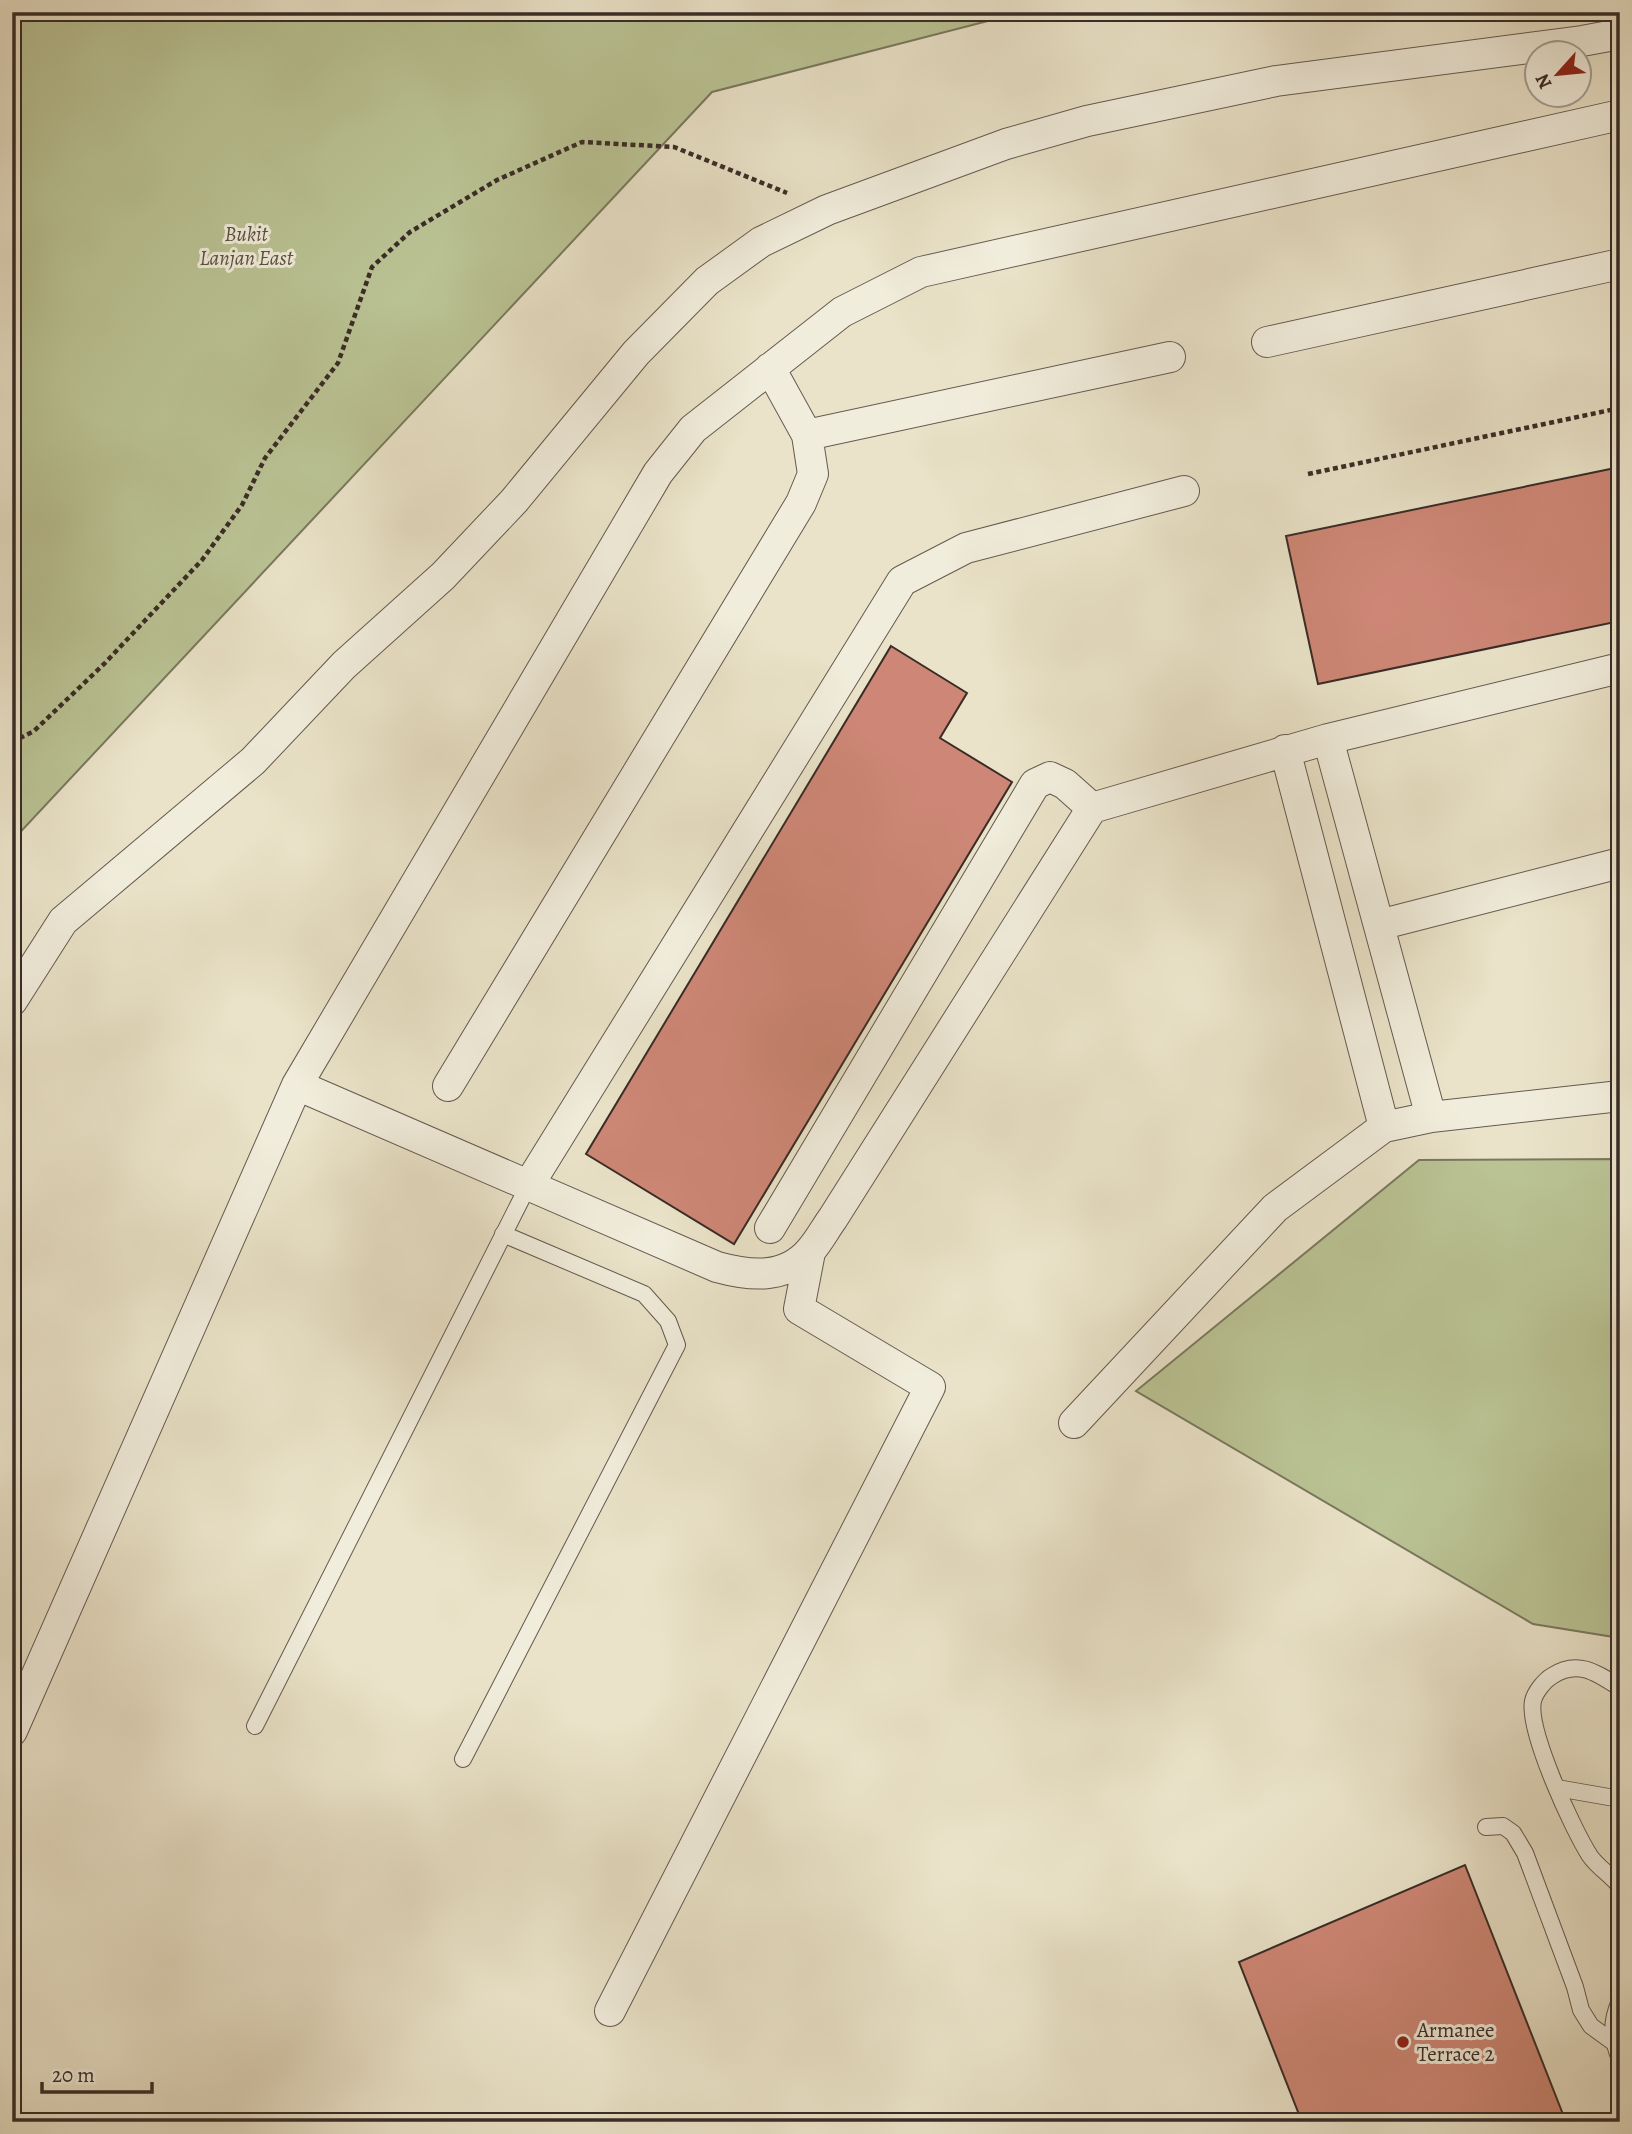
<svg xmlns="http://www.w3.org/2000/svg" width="1632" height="2134" viewBox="0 0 1632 2134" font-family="Alegreya,serif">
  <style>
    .green { fill: #bac394; stroke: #7a785e; stroke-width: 2 }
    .building { fill: #ce8776; stroke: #392c27; stroke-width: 2 }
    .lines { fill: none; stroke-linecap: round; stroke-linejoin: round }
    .service-casing { stroke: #655a50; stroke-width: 18 }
    .minor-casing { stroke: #655a50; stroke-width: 32 }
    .path { stroke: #392c27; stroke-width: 4.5; stroke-dasharray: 5 3.5; stroke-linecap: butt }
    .service { stroke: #f1eddc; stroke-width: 16 }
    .minor { stroke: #f1eddc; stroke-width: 30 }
    .poi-dot { fill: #8f2418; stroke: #f1eddc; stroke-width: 2.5 }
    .labels { text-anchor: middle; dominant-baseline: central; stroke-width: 6; stroke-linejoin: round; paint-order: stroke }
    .park-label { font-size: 21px; font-style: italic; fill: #595242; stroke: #f1eddc }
    .poi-label { font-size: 21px; fill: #392c27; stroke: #f1eddc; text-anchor: start }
  </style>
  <rect width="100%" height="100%" fill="#eae3c9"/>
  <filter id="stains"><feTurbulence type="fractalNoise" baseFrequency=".00286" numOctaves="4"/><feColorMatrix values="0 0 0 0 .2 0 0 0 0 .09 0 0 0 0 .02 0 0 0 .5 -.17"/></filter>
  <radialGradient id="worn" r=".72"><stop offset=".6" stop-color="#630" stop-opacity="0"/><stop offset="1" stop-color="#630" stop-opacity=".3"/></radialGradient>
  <path class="green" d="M12,12H1023L712,92L12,841Z
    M1620,1159V1638L1533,1624L1136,1391L1419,1160Z"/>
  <path class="building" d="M1620,467V621L1318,684L1286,536Z
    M891,646L967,693L940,738L1012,782L734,1244L586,1154Z
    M1465,1865L1566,2122H1302L1239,1962Z"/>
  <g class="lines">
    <defs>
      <path id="service" d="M1620,1688C1597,1673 1578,1659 1552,1676C1545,1680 1535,1692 1533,1701C1527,1730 1573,1830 1590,1856C1599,1869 1612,1875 1620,1887
        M255,1726L528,1186
        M463,1759L677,1345L668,1321L644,1294L503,1234
        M1557,1788L1620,1799
        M1486,1827L1503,1826L1513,1833L1525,1853L1575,1987L1581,2010L1591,2026L1613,2042
        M1620,2001C1611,2021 1611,2038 1620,2059"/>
      <path id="minor" d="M1267,342L1620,264
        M807,435L1170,357
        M1328,739L1431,1117
        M1285,750L1384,1127
        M1379,925L1620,863
        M12,1001L63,921L253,761L344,665L443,576L514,501L636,353L707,281L761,242L827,210L1006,144L1087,121L1276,81L1582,41L1620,34
        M297,1085L717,1267C750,1276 785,1280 810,1251C819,1241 825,1229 833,1218L1092,808L1328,739L1620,668
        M448,1086L801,503L813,474L807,435L770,368
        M528,1186L902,581L966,548L1184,491
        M770,1228L1035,784L1050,777L1065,784L1092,808
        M1074,1423L1275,1208L1384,1127L1431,1117L1620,1096
        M12,1731L297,1085L658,473L693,429L842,312L921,272L1620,115
        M610,2011L930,1387L799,1309L810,1252"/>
    </defs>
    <use href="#service" class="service-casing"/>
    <use href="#minor" class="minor-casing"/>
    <path class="path" d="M1308,474L1620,408
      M12,742L34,731L104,664L202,560L242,505L265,458L338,363L372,267L410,232L497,180L582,142L674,147L787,193"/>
    <use href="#service" class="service"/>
    <use href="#minor" class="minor"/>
  </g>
  <circle class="poi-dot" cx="1403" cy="2042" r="7"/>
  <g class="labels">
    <g class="park-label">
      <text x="246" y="234">Bukit<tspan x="246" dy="24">Lanjan East</tspan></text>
    </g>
    <g class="poi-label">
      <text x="1417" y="2030">Armanee<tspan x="1417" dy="24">Terrace 2</tspan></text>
    </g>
  </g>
  <rect width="1632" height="2134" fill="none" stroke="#eae3c9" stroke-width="42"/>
  <rect x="14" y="14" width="1604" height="2106" fill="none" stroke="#392c27" stroke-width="3.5"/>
  <rect x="21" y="21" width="1590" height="2092" fill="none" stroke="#392c27" stroke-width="2"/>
  <g transform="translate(1558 74) rotate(243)"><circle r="33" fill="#f1eddc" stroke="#a7a094" stroke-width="2"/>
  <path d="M0-5L12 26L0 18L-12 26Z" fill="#8f2418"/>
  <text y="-10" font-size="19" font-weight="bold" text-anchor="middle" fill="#392c27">N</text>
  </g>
  <path d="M42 2082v10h110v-10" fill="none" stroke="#392c27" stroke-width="3.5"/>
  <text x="52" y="2082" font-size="21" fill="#392c27" stroke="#f1eddc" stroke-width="5" paint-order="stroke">20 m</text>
  <rect width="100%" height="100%" filter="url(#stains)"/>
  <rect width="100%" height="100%" fill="url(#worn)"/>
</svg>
